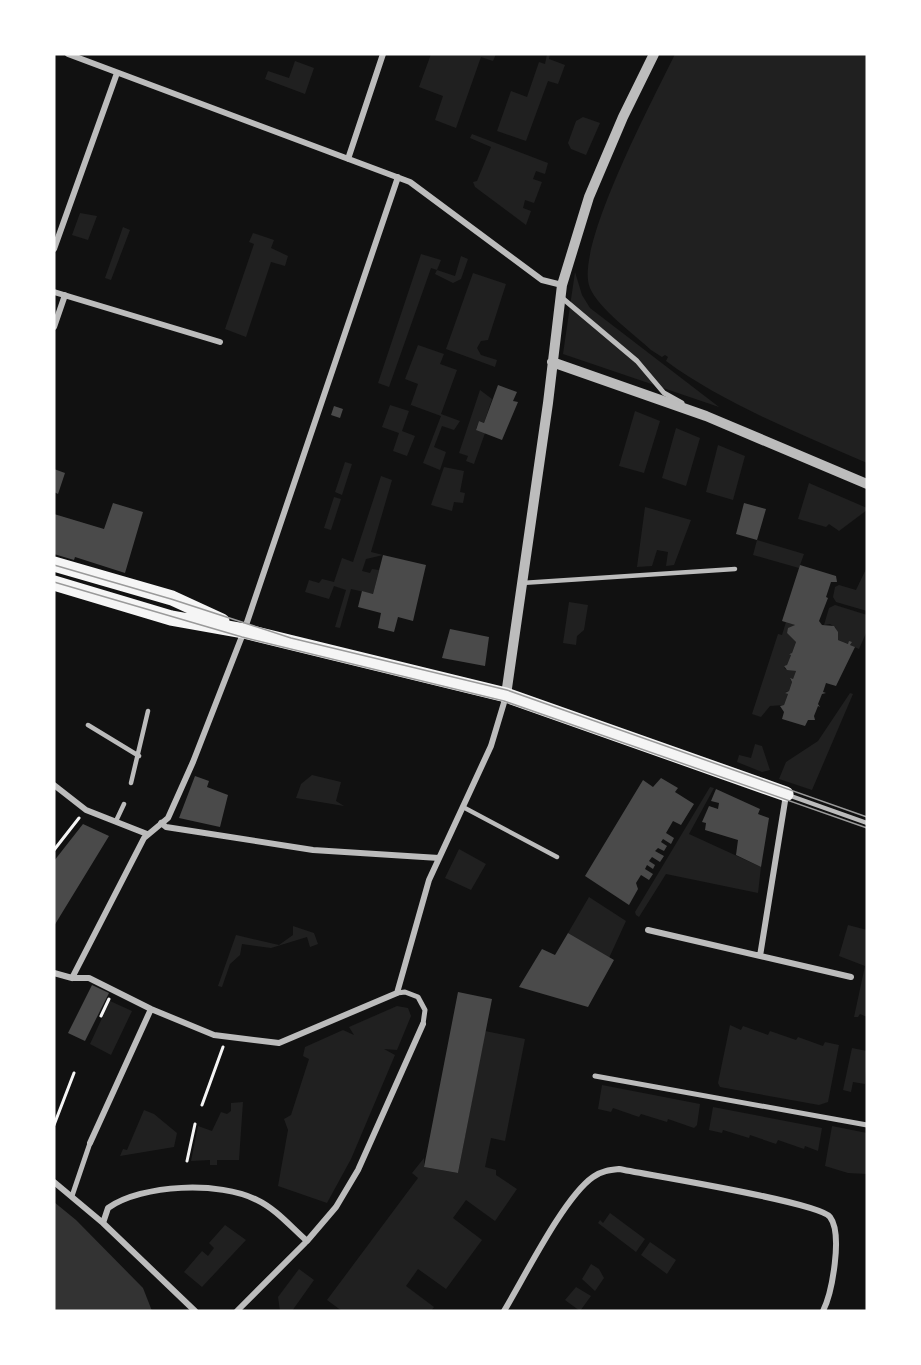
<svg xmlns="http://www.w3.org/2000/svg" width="921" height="1365" viewBox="0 0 921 1365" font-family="Helvetica,sans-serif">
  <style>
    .green { fill: #202020 }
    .water { fill: #333 }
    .building { fill: #4a4a4a }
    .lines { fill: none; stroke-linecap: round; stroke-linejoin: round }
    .path { stroke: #f5f5f5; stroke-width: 3 }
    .service { stroke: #bcbcbc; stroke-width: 4.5 }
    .pedestrian { stroke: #bcbcbc; stroke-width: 5 }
    .minor { stroke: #bcbcbc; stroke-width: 6 }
    .tertiary { stroke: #bcbcbc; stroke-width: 10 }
    .primary { stroke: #f5f5f5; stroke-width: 15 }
    .tram { stroke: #9a9a9a; stroke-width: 1.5 }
  </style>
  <rect width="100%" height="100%" fill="#111"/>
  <path class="green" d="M431,54H496L493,61L481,57L456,128L435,120L443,96L419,87Z
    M547,54H550L549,59L565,65L558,84L548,81L526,141L497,131L511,91L527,97L539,62L545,64Z
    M675,54H867V463C798,433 723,403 666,361L668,357L665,355L662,357L651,350C635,335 598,308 590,288C573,249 655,96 675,54Z
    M295,61L314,68L305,94L265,79L268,71L289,78Z
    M583,117L600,123L586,155L571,149L568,143L576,121Z
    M472,134L548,163L545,174L536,171L533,179L542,182L534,203L525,200L523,208L531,211L526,225L475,187L473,182L477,181L491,147L470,138Z
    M80,213L97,216L88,240L72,235Z
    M123,227L130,230L111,280L105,278Z
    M253,233L274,240L271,248L288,256L285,266L271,262L246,337L225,329L254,244L249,242Z
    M421,254L441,260L437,270L455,276L461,256L468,259L461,279L453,283L435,274L437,270L431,268L389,387L378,383Z
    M575,272L582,295L590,308L719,407L563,354Z
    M473,273L506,284L488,340L481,341L477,348L481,355L497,360L495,367L446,349Z
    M418,345L444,354L440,364L457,370L441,414L460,421L454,430L442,426L434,447L446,452L440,470L423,463L441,416L411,405L410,407L418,384L405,379Z
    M480,390L492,399L484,423L479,421L476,429L485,433L474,464L466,461L468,456L459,453Z
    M390,405L409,411L402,431L415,436L407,456L393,451L399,433L382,427Z
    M635,411L660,421L644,473L619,466Z
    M676,428L700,438L686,486L662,478Z
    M718,445L745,456L733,500L706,492Z
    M345,462L352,464L342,495L335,492Z
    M444,467L464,471L460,492L465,493L463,503L454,502L452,511L431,505Z
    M381,476L392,480L371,552L383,555L366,559L362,571L370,573L372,569L379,570L373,594L351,589L340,628L335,627L346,590L334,586L329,599L305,592L309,580L319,583L322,579L334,582L342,558L353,562Z
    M809,483L867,508V510L839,531L829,524L826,527L798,519Z
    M334,497L341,499L331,530L324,528Z
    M645,507L691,520L674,565L666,566L668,552L657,550L652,566L637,567Z
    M757,540L804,554L799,568L753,555Z
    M867,567V611L836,602L833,597L835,587L839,585L856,590Z
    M569,602L588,605L584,630L577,636L576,645L563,643Z
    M835,605L867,615V631L859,649L850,645L851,642L848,644L838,640L836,628L830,624L824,625L829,608Z
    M786,622L795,625L789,628L787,633L796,642L792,653H789L791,655L787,665L784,666L785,669L796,671L793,679H790L792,682L789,691L785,692L788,694L784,705L770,706L761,717L752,714L778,634L782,635Z
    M850,693L853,694L812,790L779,779L786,762L818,741Z
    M755,744L762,746L770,770L762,772L737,762L739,755L751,758Z
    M312,775L341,782L336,801L344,806L296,798L301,784Z
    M710,787L714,788L689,834L761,867L758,893L666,874L639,917L636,915L635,912Z
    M459,849L486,864L471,890L445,878Z
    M589,897L626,921L609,958L568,933Z
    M848,925L867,930V1017L860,1014L858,1017H854L865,966L839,956Z
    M293,926L314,933L318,944L310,947L307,937L271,948L242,944L240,955L230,964L222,987L218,986L236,935L279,945L293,935Z
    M110,1001L132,1011L111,1055L90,1044Z
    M397,1006L408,1008L411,1016L397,1050L384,1049L395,1055L351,1159L327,1203L278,1186L288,1130L284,1119L291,1115L309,1059L303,1056L305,1047L343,1030L354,1035L349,1027Z
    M730,1025L741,1030L743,1026L768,1035L770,1031L796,1040L798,1037L823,1046L825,1042L839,1045L828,1102L819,1105L720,1087L718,1083Z
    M485,1031L525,1039L505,1141L491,1138L485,1167L496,1170V1175L517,1189L495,1221L466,1200L453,1218L482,1240L446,1289L418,1269L406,1286L434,1307L431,1311H342L327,1300L418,1178L412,1173L424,1158V1167L458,1173Z
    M852,1048L867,1051L865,1084L853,1082L851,1092L843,1090Z
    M602,1085L700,1104L697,1125L694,1128L668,1119L667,1122L641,1114L639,1117L613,1108L611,1112L598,1109Z
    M243,1102L239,1160H217V1165H210V1160L191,1161L198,1126L212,1131L221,1112L227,1114L231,1111V1103Z
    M713,1107L822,1128L818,1151L805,1146L804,1149L778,1140L776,1144L750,1135L749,1138L723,1130L722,1133L709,1130Z
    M144,1110L154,1114L177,1133L174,1147L120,1156L123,1149L127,1150Z
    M832,1126L867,1133V1174L848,1173L825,1166Z
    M610,1213L645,1239L636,1252L598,1223L600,1220L603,1223Z
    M225,1225L246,1240L202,1287L184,1272L202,1251L208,1256L214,1248L209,1243Z
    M650,1242L676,1260L667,1274L641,1255Z
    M591,1264L599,1269L604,1278L595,1291L582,1279Z
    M299,1269L314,1280L292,1311H280L278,1297Z
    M576,1287L591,1296L580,1311L565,1300Z"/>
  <path class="water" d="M54,1202L76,1220L143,1288L152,1311H54Z"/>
  <path class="building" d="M498,385L517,392L513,401L518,402L502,440L476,430L479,421L484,423Z
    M334,406L343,409L340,418L331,415Z
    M54,469L65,473L58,494L54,492Z
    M113,503L143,512L125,573L75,557L74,560L54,554V514L104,529Z
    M744,503L766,509L757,540L736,534Z
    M383,555L426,565L413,621L398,617L394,632L378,628L381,613L358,607L362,591L373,594Z
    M800,565L836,576L837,582H831L826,597L828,598L819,621L822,625L834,626L838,632V640L848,644L849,641L852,642L850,645L855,647L836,686L826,683L823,692L826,693L822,694L818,704L820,707L818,706L814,716L815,720H808L805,726L782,719L784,712L780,706L784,705L788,694L785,693L789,691L792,682L790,678L793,679L796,671L787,670L784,666L787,665L791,655L789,654L792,653L796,642L787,633L788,628L795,625L782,621Z
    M450,629L489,637L485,666L442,658Z
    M195,776L209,781L207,787L228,795L220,827L179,818Z
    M661,778L678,788L675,792L694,804L681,825L673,821L666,833L674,838L671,844L663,839L661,842L667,846L664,851L658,848L655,851L664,856L660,862L652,857L649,861L655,865L653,869L647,865L645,869L653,874L649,880L641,875L636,883L638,889L629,905L585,876L643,780L653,787Z
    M716,789L760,809L758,814L769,818L761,867L736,855L738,840L705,830L706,823L702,822L709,806L718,809L719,803L711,801Z
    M83,824L109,836L54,926V861Z
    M568,933L614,960L588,1007L519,987L542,949L555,955Z
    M92,985L109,993L85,1041L68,1033Z
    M458,992L492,999L458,1173L424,1167Z"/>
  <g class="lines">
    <path class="path" d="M54,850L79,818
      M101,1016L109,999
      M202,1105L223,1047
      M54,1125L74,1073
      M187,1161L195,1124"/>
    <path class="service" d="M522,583L735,569
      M88,725L139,756
      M131,783L148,711
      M788,795L867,823
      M463,807L557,857
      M116,821L124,804"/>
    <path class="pedestrian" d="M561,297L637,361L664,393L682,403
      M397,993L405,992L418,997L425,1010L423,1024
      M595,1076L867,1125
      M72,1196L90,1143"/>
    <path class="minor" d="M68,54L410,182L542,280L562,285
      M348,159L383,54
      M54,249L117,73
      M54,292L220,342
      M54,327L65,295
      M54,785L86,810L147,834
      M161,823L166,827L313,850L439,858
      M648,930L851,977
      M760,956L786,795
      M54,973L72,978H89L151,1009L214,1035L279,1043L397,993L429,880L491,746L506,696
      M72,978L144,838L168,818L193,762L244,631L398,177
      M90,1143L151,1009
      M54,1182L103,1223L195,1311
      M103,1223L108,1208C142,1184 220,1181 257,1200C276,1209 291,1227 307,1241
      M237,1311L307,1241L336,1207L358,1170L423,1024
      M504,1311C524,1278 564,1197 593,1177C601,1171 610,1170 619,1169C648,1175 819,1202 830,1217C843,1234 832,1293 823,1311"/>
    <path class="tertiary" d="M552,362L706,416L867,484
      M506,695L548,403L562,285L589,197L623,117L654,54"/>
    <path class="primary" d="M54,564L172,598L222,621
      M54,583L171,618L244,631L506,695L786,794"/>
    <path class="tram" d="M54,565L171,599L291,638L507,690L867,817
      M54,582L242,637L504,701L867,828"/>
  </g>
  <rect width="921" height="1365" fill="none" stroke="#ffffff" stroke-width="111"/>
</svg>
